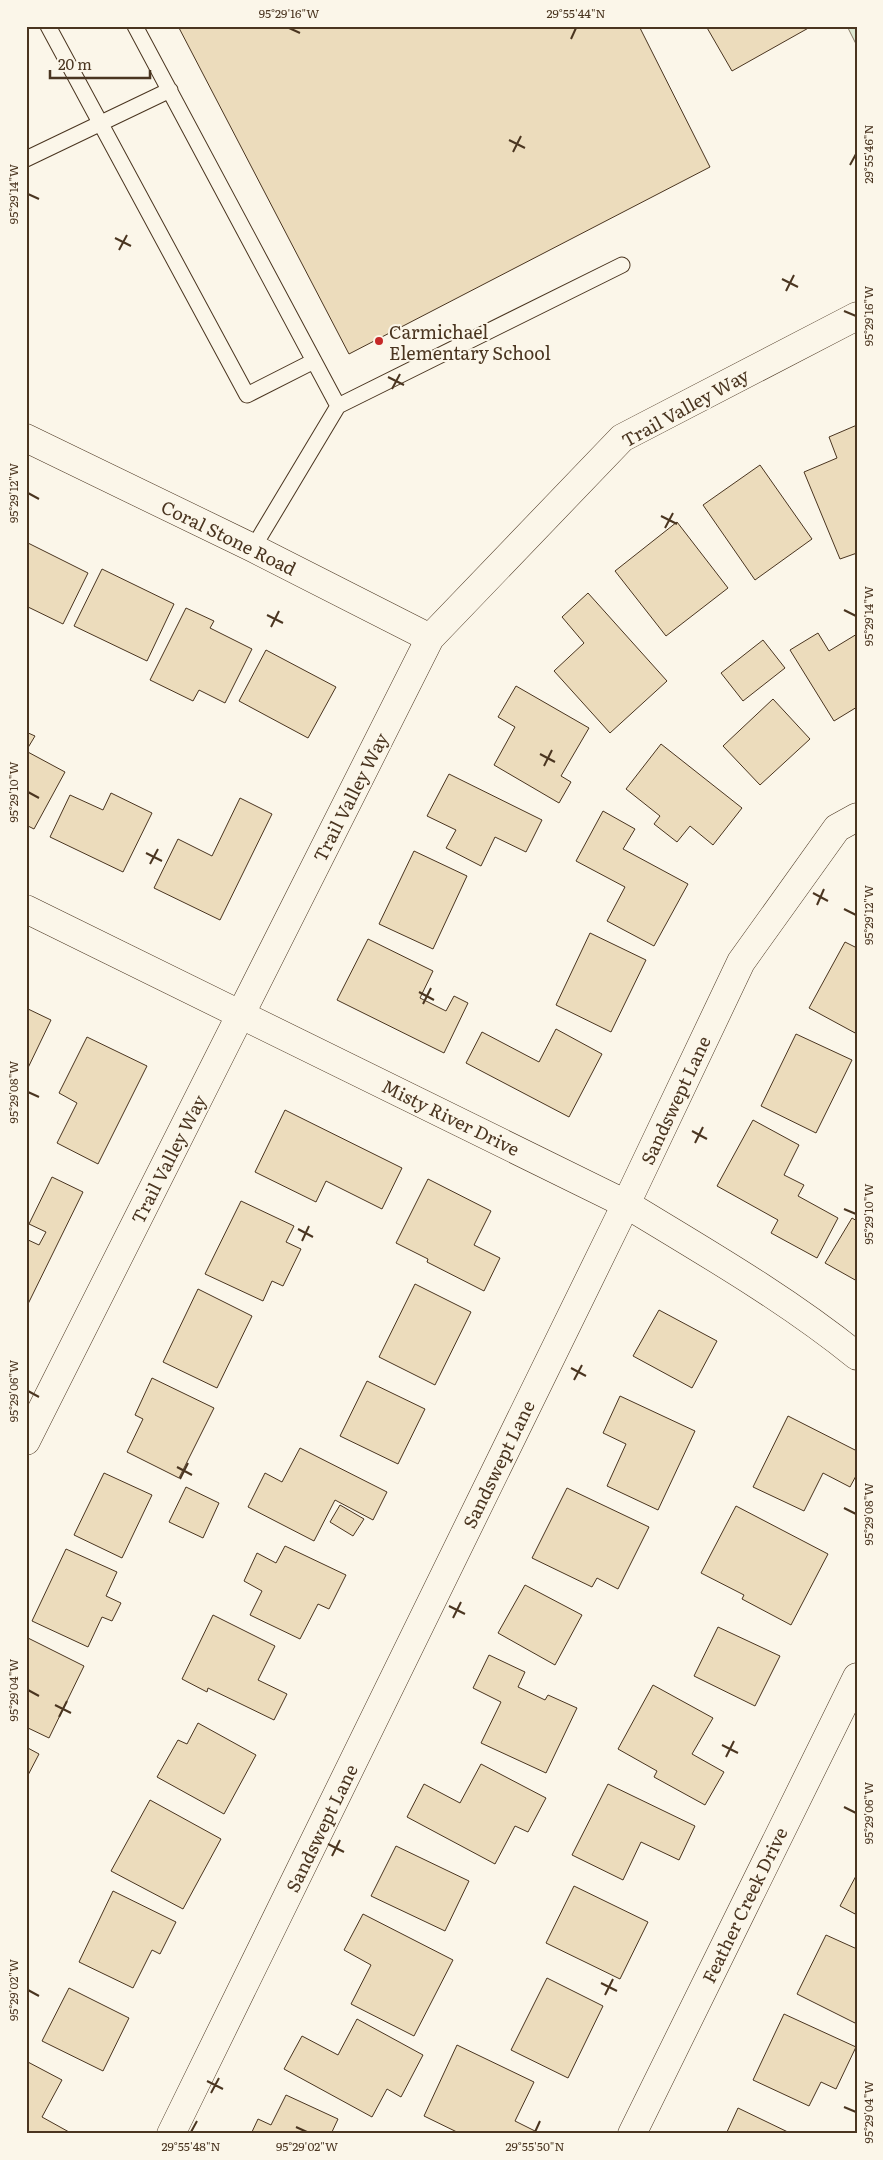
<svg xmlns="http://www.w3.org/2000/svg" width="883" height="2160" viewBox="0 0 883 2160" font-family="Literata,serif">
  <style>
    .green { fill: #dce7d0; stroke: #887966 }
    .building { fill: #ecdcbc; stroke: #4a3520 }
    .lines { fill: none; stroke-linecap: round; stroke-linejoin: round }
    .lane-casing { stroke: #4a3520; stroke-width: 17 }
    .street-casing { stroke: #4a3520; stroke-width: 29 }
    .lane { stroke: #fbf6e9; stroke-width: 15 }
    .street { stroke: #fbf6e9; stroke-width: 28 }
    .ticks { fill: none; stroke: #4a3520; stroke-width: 2 }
    .poi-dot { fill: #c62828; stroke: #fbf6e9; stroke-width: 2 }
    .labels { text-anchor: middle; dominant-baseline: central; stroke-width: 4; stroke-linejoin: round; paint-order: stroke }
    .poi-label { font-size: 18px; fill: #4a3520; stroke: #fbf6e9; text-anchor: start }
    .street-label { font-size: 18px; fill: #4a3520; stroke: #fbf6e9 }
    .neatline { fill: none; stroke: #4a3520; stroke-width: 2 }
    .ticks-label { font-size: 12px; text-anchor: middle; fill: #4a3520 }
  </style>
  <rect width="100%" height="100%" fill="#fbf6e9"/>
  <path class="green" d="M847,26H857V46Z"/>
  <path class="building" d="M178,26H639L710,167L349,354Z
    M706,26H812L732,71Z
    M857,425V553L840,559L804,472L837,458L829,437Z
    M760,465L812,539L755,580L703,505Z
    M677,522L728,588L666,636L615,571Z
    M26,542L88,573L63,624L26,606Z
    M102,569L174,604L147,661L74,626Z
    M588,593L667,681L610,733L554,671L584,643L562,617Z
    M186,608L214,621L210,628L252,649L225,703L199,690L193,701L150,680Z
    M818,633L829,651L857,634V707L834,721L790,650Z
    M763,640L785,668L743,701L721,673Z
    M266,650L336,687L308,738L239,701Z
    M516,686L589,728L561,776L571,782L559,803L494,765L515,727L498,717Z
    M773,699L810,739L760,785L723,746Z
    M26,732L35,736L26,751L65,772L34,829L26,825Z
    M661,744L742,808L713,845L690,826L677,842L654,824L660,816L626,789Z
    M449,774L542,820L526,852L495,837L481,866L446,848L456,830L427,816Z
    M111,793L152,813L123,872L50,837L70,795L103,810Z
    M240,798L272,814L220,920L154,888L178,839L212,856Z
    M603,811L635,829L623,849L688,884L654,946L607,921L625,887L576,861Z
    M414,851L467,876L433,949L379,924Z
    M590,933L646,960L611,1032L556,1005Z
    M368,939L433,971L420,998L446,1011L454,996L468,1003L444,1053L337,1000Z
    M845,942L857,948V1034L809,1008Z
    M26,1008L51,1020L26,1072Z
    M556,1029L602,1054L569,1117L466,1063L482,1032L539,1062Z
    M796,1034L852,1060L816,1133L761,1106Z
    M87,1037L147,1066L98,1164L57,1143L77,1103L59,1093Z
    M285,1110L402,1168L382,1209L326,1181L316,1202L255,1172Z
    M753,1120L799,1145L784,1175L804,1185L798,1196L838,1218L817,1258L771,1233L778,1220L717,1186Z
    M52,1177L83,1192L28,1304L26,1303V1239L39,1245L46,1232L29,1224Z
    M428,1179L491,1211L474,1245L500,1258L484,1291L427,1262L428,1259L396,1243Z
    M241,1201L294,1226L286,1242L301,1249L283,1286L272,1281L263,1301L205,1274Z
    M852,1218L857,1221V1281L825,1263Z
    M415,1284L471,1312L435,1385L379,1357Z
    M198,1289L252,1316L217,1388L163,1362Z
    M659,1310L717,1341L692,1388L633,1356Z
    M152,1378L214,1408L179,1478L127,1452L143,1419L135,1415Z
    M367,1381L425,1409L398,1464L340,1436Z
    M620,1396L695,1431L658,1510L607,1486L626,1444L603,1433Z
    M788,1416L857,1451V1474L850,1487L823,1473L804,1511L753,1487Z
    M300,1448L387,1492L373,1520L335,1500L314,1541L248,1507L265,1473L282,1482Z
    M104,1473L152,1495L122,1558L74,1535Z
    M186,1487L219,1503L203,1538L169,1522Z
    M567,1488L649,1527L618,1589L597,1578L592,1587L532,1558Z
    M340,1505L364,1519L353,1536L330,1522Z
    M736,1506L828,1554L791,1625L742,1599L744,1595L701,1573Z
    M285,1546L346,1575L329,1609L318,1604L300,1639L250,1615L262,1591L244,1581L257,1553L276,1563Z
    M66,1549L117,1572L106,1596L121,1603L112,1621L102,1617L88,1647L32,1621Z
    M525,1585L582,1615L555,1665L498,1633Z
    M213,1615L275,1646L258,1680L287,1694L274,1720L208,1688L207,1692L182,1679Z
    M718,1627L780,1656L755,1706L694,1676Z
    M26,1637L84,1666L49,1738L26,1727Z
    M489,1655L525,1672L518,1687L545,1700L548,1695L577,1708L546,1773L481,1743L501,1702L473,1688Z
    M653,1685L713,1718L692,1754L724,1772L705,1805L654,1777L657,1771L618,1749Z
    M198,1723L256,1755L224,1814L157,1777L178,1740L187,1744Z
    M26,1747L39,1754L26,1779Z
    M481,1764L546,1798L528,1832L515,1826L495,1864L407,1817L424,1784L460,1803Z
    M608,1784L695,1826L679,1860L641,1842L623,1880L572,1855Z
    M150,1800L221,1839L183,1909L111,1871Z
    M396,1846L469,1881L445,1931L371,1896Z
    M857,1874V1915L840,1906Z
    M574,1886L648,1922L620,1979L546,1943Z
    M113,1891L176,1922L160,1954L152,1950L133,1988L79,1962Z
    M363,1914L453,1960L414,2036L351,2004L371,1965L344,1950Z
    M826,1935L857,1949V2024L797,1994Z
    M547,1978L603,2006L568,2078L511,2050Z
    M69,1988L129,2018L103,2071L42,2041Z
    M784,2014L856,2047L836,2089L821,2082L809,2106L753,2080Z
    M357,2019L423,2055L401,2097L387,2089L372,2117L284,2069L302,2036L338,2055Z
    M457,2045L534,2082L515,2121L541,2134H461L424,2116Z
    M26,2061L62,2080L42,2117L69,2132V2134H26Z
    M286,2095L338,2119L331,2134H251L258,2119L271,2125Z
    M738,2108L792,2134H726Z"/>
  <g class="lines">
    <defs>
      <path id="lane" d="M48,26L247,395L314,361
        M135,26L338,406
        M26,159L170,90
        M253,548L338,406L622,265"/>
      <path id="street" d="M26,438L253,548L430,638
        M26,909L626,1204C705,1252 785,1298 857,1356
        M26,1441L430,638L622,438L857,316
        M171,2134L626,1204L741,962L837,828L857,817
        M632,2134L857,1677"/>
    </defs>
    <use href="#lane" class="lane-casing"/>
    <use href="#street" class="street-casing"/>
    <use href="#lane" class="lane"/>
    <use href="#street" class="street"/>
  </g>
  <path class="ticks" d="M289,28L300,33M571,39L576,28M509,140L525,148M513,152L521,136M850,165L856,154M28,194L39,199M115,238L131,246M119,250L127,235M782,279L798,287M786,291L794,275M844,311L856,316M388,377L404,385M392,389L400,374M28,493L39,499M661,516L677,524M665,528L673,513M844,610L856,616M267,615L283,623M271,627L279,611M540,754L555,762M544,766L552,750M28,792L39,798M146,853L162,861M150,864L158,849M813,893L828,901M817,905L824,889M844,909L856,915M419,992L434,1000M423,1004L431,988M28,1092L39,1097M692,1131L707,1139M695,1143L703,1127M844,1209L856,1214M298,1229L313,1237M302,1241L309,1226M571,1368L586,1376M574,1380L582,1365M28,1391L39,1397M177,1467L192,1475M180,1479L188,1463M844,1508L856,1514M449,1606L465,1614M453,1618L461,1602M28,1690L39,1696M55,1705L71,1713M59,1717L67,1701M722,1745L738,1753M726,1757L734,1741M844,1807L856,1813M328,1844L344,1852M332,1856L340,1840M601,1983L617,1991M28,1990L39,1996M605,1995L613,1979M207,2081L223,2089M211,2093L219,2078M844,2107L856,2112M296,2127L307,2132M191,2132L197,2121M535,2132L540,2121"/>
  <circle class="poi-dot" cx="379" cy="341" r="5"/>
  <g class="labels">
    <g class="poi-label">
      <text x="389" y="331">Carmichael<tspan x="389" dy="21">Elementary School</tspan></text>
    </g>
    <g class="street-label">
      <text transform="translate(685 407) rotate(-29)">Trail Valley Way</text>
      <text transform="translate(229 537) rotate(26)">Coral Stone Road</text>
      <text transform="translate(350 797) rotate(-63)">Trail Valley Way</text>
      <text transform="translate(675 1100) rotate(-65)">Sandswept Lane</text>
      <text transform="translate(451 1117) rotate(26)">Misty River Drive</text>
      <text transform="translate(168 1159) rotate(-63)">Trail Valley Way</text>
      <text transform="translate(498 1464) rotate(-64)">Sandswept Lane</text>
      <text transform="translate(321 1828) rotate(-64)">Sandswept Lane</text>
      <text transform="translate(744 1905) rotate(-64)">Feather Creek Drive</text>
    </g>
  </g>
  <rect width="883" height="2160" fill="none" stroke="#fbf6e9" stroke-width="55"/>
  <path d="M50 70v8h100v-8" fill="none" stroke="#4a3520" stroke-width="2.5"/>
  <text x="58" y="70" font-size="15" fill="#4a3520" stroke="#fbf6e9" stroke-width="4" paint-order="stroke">20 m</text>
  <rect x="28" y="28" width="828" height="2104" class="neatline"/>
  <g class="ticks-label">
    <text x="289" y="18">95°29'16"W</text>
    <text x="576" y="18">29°55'44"N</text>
    <text transform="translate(869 154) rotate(-90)" y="4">29°55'46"N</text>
    <text transform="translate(14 194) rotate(-90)" y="4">95°29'14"W</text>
    <text transform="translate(869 316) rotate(-90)" y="4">95°29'16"W</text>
    <text transform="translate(14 493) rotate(-90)" y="4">95°29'12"W</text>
    <text transform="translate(869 616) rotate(-90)" y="4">95°29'14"W</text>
    <text transform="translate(14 792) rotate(-90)" y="4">95°29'10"W</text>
    <text transform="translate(869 915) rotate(-90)" y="4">95°29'12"W</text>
    <text transform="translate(14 1092) rotate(-90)" y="4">95°29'08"W</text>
    <text transform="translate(869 1214) rotate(-90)" y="4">95°29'10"W</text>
    <text transform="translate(14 1391) rotate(-90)" y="4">95°29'06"W</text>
    <text transform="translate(869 1514) rotate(-90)" y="4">95°29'08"W</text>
    <text transform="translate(14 1690) rotate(-90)" y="4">95°29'04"W</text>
    <text transform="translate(869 1813) rotate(-90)" y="4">95°29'06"W</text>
    <text transform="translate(14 1990) rotate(-90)" y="4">95°29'02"W</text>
    <text transform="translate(869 2112) rotate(-90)" y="4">95°29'04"W</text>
    <text x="191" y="2151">29°55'48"N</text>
    <text x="307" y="2151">95°29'02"W</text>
    <text x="535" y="2151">29°55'50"N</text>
  </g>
</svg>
